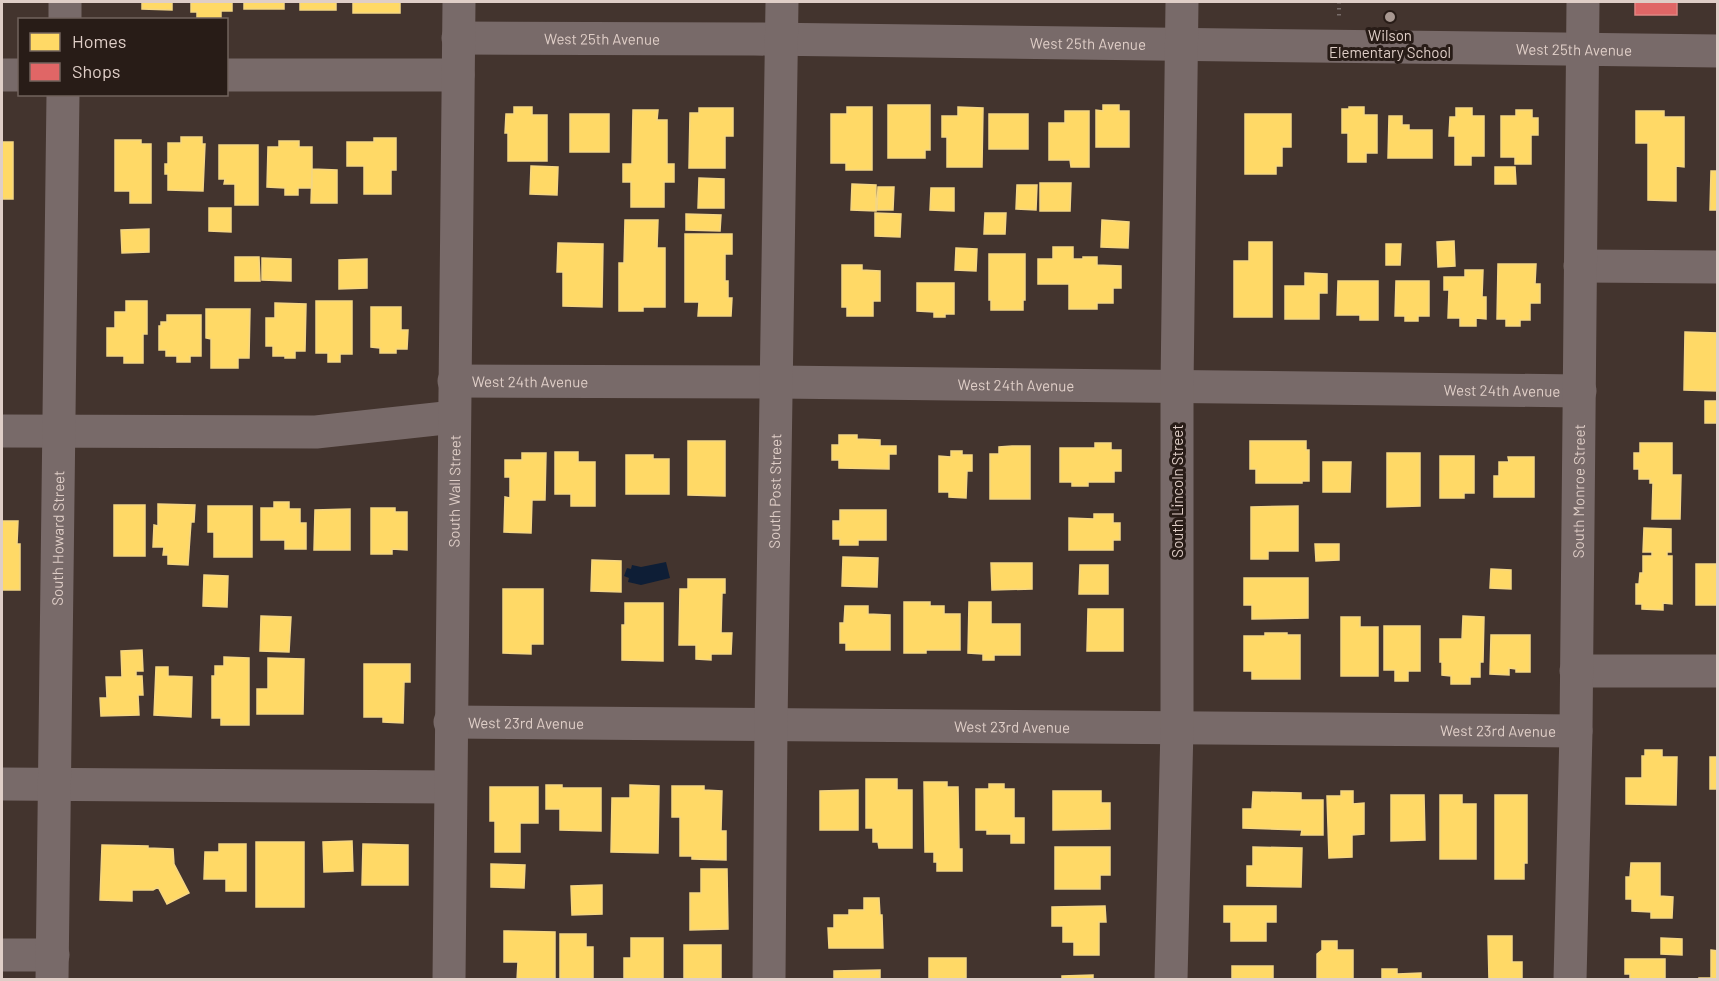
<svg xmlns="http://www.w3.org/2000/svg" width="1719" height="981" viewBox="0 0 1719 981" font-family="Barlow,sans-serif">
  <style>
    .water { fill: #0e1e36 }
    .homes { fill: #ffd966; stroke: #f5d683; stroke-width: 1.5 }
    .shops { fill: #e06666; stroke: #e08583; stroke-width: 1.5 }
    .lines { fill: none; stroke-linecap: round; stroke-linejoin: round }
    .path { stroke: #796d6a; stroke-width: 4; stroke-dasharray: 1.5 4.5; stroke-linecap: butt }
    .minor { stroke: #786a69; stroke-width: 33 }
    .poi-dot { fill: #a89891; stroke: #281c17; stroke-width: 2 }
    .labels { text-anchor: middle; dominant-baseline: central; stroke-width: 6; stroke-linejoin: round; paint-order: stroke }
    .poi-label { font-size: 15px; fill: #dfcec7; stroke: #281c17 }
    .street-label { font-size: 15px; fill: #dfcec7; stroke: #281c17 }
  </style>
  <rect width="100%" height="100%" fill="#43342e"/>
  <path class="water" d="M666,562L670,578L641,585L628,582L629,578L624,576L627,568L631,569L632,565L641,567Z"/>
  <path class="homes" d="M142,2H172V10L142,9Z
    M191,2H232V11H221V19H197V12H191Z
    M244,2H284V9H244Z
    M300,2H336V10H300Z
    M353,2H400V13H353Z
    M888,105H930V150H925V158H888Z
    M1103,105H1119V111H1129V147H1096V110L1103,111Z
    M514,107H532V115H547V161H508V133H505L506,114H514Z
    M847,107H872V170H846V163H831V114H847Z
    M958,107L983,108L982,167H947V137H942V116H958Z
    M1349,107H1364V115H1377V153H1366V162H1348V133H1342V109H1349Z
    M699,108H733V136H725V168H689L690,113H699Z
    M1456,108H1472V116H1484V156H1471V165H1455V136H1449L1450,117H1456Z
    M633,110H658L657,120H667V164H674V182H664V207H631V182H623V164H632Z
    M1516,110H1532V118H1538V135H1531V164H1515V157H1501V116H1516Z
    M1065,111H1089V167H1071L1070,160H1049V123H1065Z
    M1636,111H1664V117H1684V167L1676,166V201L1648,200V143H1636Z
    M570,114H609V152H570Z
    M989,114H1028V149H989Z
    M1245,114H1291V147H1282V166H1276V174H1245Z
    M1389,116H1402V125H1409V130H1432V158H1388Z
    M181,137H202V144H205L203,191L168,190V174H165V164H168V143H181Z
    M374,138H396V170H391V194H364V166H347V142H374Z
    M115,140H141V144H151V203H130V191H115Z
    M279,141H299V147H312V188H298V195H285V188L267,187L268,147H279Z
    M2,142H13V199H2V213Z
    M219,145H258V205H235V184H224L225,179H219Z
    M531,166L558,167L557,195L530,194Z
    M1495,167H1515L1516,184H1495Z
    M312,169L337,170V203H311Z
    M1711,171H1718V210H1710Z
    M699,178L724,179V208H698Z
    M1040,183H1071L1070,211H1040Z
    M852,184L876,185V211L851,210Z
    M1017,185H1037L1036,210L1016,209Z
    M878,187H894L893,210H877Z
    M931,188H954V211L930,210Z
    M209,208H231V232L209,231Z
    M875,213L901,214L900,237L875,236Z
    M985,213H1006L1005,234H984Z
    M686,214L721,215L720,231L686,230Z
    M625,220H658L657,248H665V307H643V311H619V263H624Z
    M1102,220L1129,222L1128,248L1101,247Z
    M149,229V252L122,253L121,230Z
    M685,234H732V254H725V281H728V298H732L731,316H698L699,302H685Z
    M1454,241L1455,266L1438,267L1437,242Z
    M1249,242H1272V317H1234V261H1249Z
    M558,243L603,244L602,307L563,306V272H557Z
    M1386,244H1401L1400,265H1386Z
    M1053,247H1073V259H1083V257H1097V265L1121,266V288H1113V303H1097V309H1069V284H1038V259H1053Z
    M956,248L977,249L976,271L955,270Z
    M989,254H1025V300H1023V310H991V300H989Z
    M235,257H259L260,281H235Z
    M262,258L291,259V281L262,280Z
    M367,259V288L339,289V260Z
    M1498,264H1536L1535,284H1540V303H1530V320H1520V326H1506V319H1497Z
    M842,265H862V270L880,271V301H873V316H847V307H842Z
    M1465,270H1483L1482,297H1486V319L1476,318V326H1460V318H1448L1449,290H1444V277H1465Z
    M1305,273L1327,274V293H1319V319H1285V286H1305Z
    M1338,281H1378V320H1360V315H1337Z
    M1396,281H1429V316H1418V321H1405V316H1395Z
    M917,283H954V314H945V317H934V312L917,311Z
    M126,301H147V334H143V363H124V356H107V328H115V312H126Z
    M316,301H352V354H340V362H328V353H316Z
    M275,303L306,304L305,351H295V358H285V356H273V346H266V318H275Z
    M371,307H401V330H408L407,349H396V353H380V348L371,347Z
    M206,309H250L249,358H238V368H211V339L206,338Z
    M167,315H201V356H190V362H177V356H166V350H159V326H161V322H167Z
    M1685,332L1718,333V391L1684,390Z
    M1705,401H1718V423H1705Z
    M839,435H857V439L880,440V446H896V454H889V469L839,468V460H832V445H839Z
    M688,441H725V496L688,495Z
    M1250,441H1306V450H1309V481H1302V483H1256V469H1250Z
    M1095,443H1111V450H1121V471H1114V482H1088V486H1072V482H1060V448H1095Z
    M1640,443H1672V475H1681L1680,519H1652L1653,483H1650V479H1639V469H1634V453H1640Z
    M1012,446H1030V499H990V454H999V447Z
    M951,451H962V455H972V471H967L966,498L949,497V492H939V456L951,457Z
    M555,452H578V462H595V506H571V494H555Z
    M522,453H546L545,500H532L531,533L504,532L505,497L510,498V477H505V460H522Z
    M1387,453H1420V506L1387,507Z
    M626,455H653V459H669V494H626Z
    M1440,456H1474V493H1464V498H1440Z
    M1508,457H1534V497H1494V476H1499V462H1509Z
    M1323,462H1351L1350,492H1323Z
    M274,502H289V509H300V523H306V549H285V540H261V508H274Z
    M158,504L195,505L194,522H191L188,565L168,564V555H163L164,547H153L154,525L158,526Z
    M114,505H145V556H114Z
    M208,506H252V557H214V532H208Z
    M1298,506V551H1268V559H1251V507Z
    M371,508H395V512H407V550L392,549V554H371Z
    M350,509V550H314L315,510Z
    M840,510H886V540H858V545H840V539H833V521H840Z
    M1094,514H1113V523H1120V540H1113V550H1069V518L1094,519Z
    M2,521H18L17,544H20V590H2Z
    M1644,528L1671,529V552H1667V556H1672V604L1663,603V610L1642,609V604H1636V584H1639L1640,573H1643V556H1652V552H1643Z
    M1315,544H1339V560L1316,561Z
    M843,557L878,558L877,587L842,586Z
    M592,560L621,561V592L591,591Z
    M991,563H1032V589L992,590Z
    M1696,564H1718V605H1696Z
    M1080,565H1108V594H1079Z
    M1491,569L1511,570V589L1490,588Z
    M204,575L228,576L227,607L203,606Z
    M1244,578H1308V618L1252,619V605H1244Z
    M688,579H725V593H722L721,633H732L731,654H711V660L696,659V645H679L680,589H688Z
    M503,589H543V644H531V654L503,653Z
    M904,602H930V606H944V614H960V650H926V653H904Z
    M969,602H991V624H1020V655H994V660H983V654L968,653Z
    M625,603H663V661L622,660V625H625Z
    M845,606H868V614L890,615V650H846V643H840V623H844Z
    M1088,609H1123V651H1087Z
    M261,616L291,617L289,652L260,651Z
    M1463,616L1484,617L1483,662H1480V677H1470V684H1451V676L1442,675V662H1440V639H1462Z
    M1341,617H1360V627H1378V676H1341Z
    M1384,626H1420V671H1408V681H1395V670H1384Z
    M1265,633H1287V635H1300V679H1252V671H1244V636H1265Z
    M1491,635H1530V672H1516V669L1509,668V675L1490,674Z
    M142,650L143,671H136V676H142L143,695H138L139,715L101,716L100,698H107L106,677H122L121,651Z
    M224,657L249,658V725H221V718H212V676H215V666H224Z
    M268,658L304,659L303,714H257V689H268Z
    M364,664H410V682H404L403,723L383,722V717H364Z
    M156,667H168V676L192,677L191,717L154,715Z
    M1645,750H1662V757H1677L1676,805L1626,804V778H1642V756H1645Z
    M1710,757H1718V789H1710Z
    M866,779H897V790H912V848H879L878,842H873V828H866Z
    M924,782H947V787H958L959,849H962V871H937V862H934V852H925Z
    M989,784H1004V789H1014V818H1024V843H1011V834H987V830H976V789H989Z
    M546,785H562V788H601V831L560,830V809H546Z
    M630,785L659,786L658,853L611,852L612,798H630Z
    M672,786H704V790L722,791L721,831H726V860L692,859V856H680V817H672Z
    M490,787H538V823H520V852H495V821H490Z
    M858,790V830H820V791Z
    M1053,791H1101V803H1110V829L1053,830Z
    M1341,791H1353V804L1364,803V834L1352,835V857L1329,858L1327,796H1341Z
    M1253,792L1301,793V800H1323V835H1301L1302,830L1243,828V809H1252Z
    M1391,795H1424L1425,840L1391,841Z
    M1440,795H1462V804H1476V859H1440Z
    M1495,795H1527V863H1524V879H1495Z
    M352,841L353,871L324,872L323,842Z
    M256,842H304V907H256Z
    M219,844H246V891H226V879H204L205,852H219Z
    M363,844L408,845V885H362Z
    M102,845L148,846V848L173,849L174,864L189,893L167,904L158,887L153,890H132V901L100,900Z
    M1055,847H1110V875H1100V889H1055Z
    M1253,847L1302,848L1301,887L1247,886V866H1253Z
    M1631,863H1660V896L1673,897L1672,918H1651V912L1632,911V899H1626V877H1630Z
    M491,864L525,865L524,888L491,887Z
    M701,869H727L728,929L690,930V893H701Z
    M602,885V914L572,915L571,886Z
    M864,898H879L880,915H882L883,948H829L828,928H834V915H849V910H864Z
    M1105,906L1106,922H1099V955H1074V942H1063V926H1052V907Z
    M1224,906H1276V922H1266V941H1231V922H1224Z
    M504,931L555,932V980H517L518,962H504Z
    M560,934H586V947H593V980H560Z
    M1488,936H1512V962H1522V980H1489Z
    M631,938H663V980H624V958H631Z
    M1661,938L1682,939V955L1661,954Z
    M1322,941H1337V950H1353V980H1317V954L1322,950Z
    M684,945H721V980H684Z
    M1711,950L1718,951V980H1699V978H1711Z
    M929,958H966V980H929Z
    M1625,959H1665V980H1630V974H1625Z
    M1232,966H1273V980H1232Z
    M1382,969H1397V974L1421,973V980H1382Z
    M880,970V980H834V971Z
    M1093,975V980H1062V976Z"/>
  <path class="shops" d="M1635,2H1677V15H1635Z"/>
  <g class="lines">
    <path class="path" d="M1339,2V18"/>
    <g class="minor">
      <path d="M65,20V2"/>
      <path id="s1" d="M458,38L754,39L1718,51"/>
      <path d="M2,75H20"/>
      <path d="M226,75H458"/>
      <path d="M1580,266L1718,267"/>
      <path id="s2" d="M454,381L777,382L1580,391"/>
      <path d="M2,431L316,432L454,417"/>
      <path d="M1576,671H1718"/>
      <path id="s3" d="M450,722L1576,731"/>
      <path d="M2,784L450,787"/>
      <path d="M2,955H53"/>
      <path id="s4" d="M52,980L63,94"/>
      <path id="s5" d="M449,980L459,2"/>
      <path id="s6" d="M769,980L771,725L782,2"/>
      <path d="M1171,980L1177,727V386L1182,2"/>
      <path id="s7" d="M1570,980L1576,731L1583,2"/>
    </g>
  </g>
  <circle class="poi-dot" cx="1390" cy="17" r="6"/>
  <g class="labels">
    <g class="poi-label">
      <text x="1390" y="35">Wilson<tspan x="1390" dy="17">Elementary School</tspan></text>
    </g>
    <g class="street-label">
      <text stroke="none"><textPath href="#s1" startOffset="144">West 25th Avenue</textPath></text>
      <text stroke="none"><textPath href="#s1" startOffset="630">West 25th Avenue</textPath></text>
      <text stroke="none"><textPath href="#s1" startOffset="1116">West 25th Avenue</textPath></text>
      <text stroke="none"><textPath href="#s2" startOffset="76">West 24th Avenue</textPath></text>
      <text stroke="none"><textPath href="#s2" startOffset="562">West 24th Avenue</textPath></text>
      <text stroke="none"><textPath href="#s2" startOffset="1048">West 24th Avenue</textPath></text>
      <text stroke="none"><textPath href="#s5" startOffset="489">South Wall Street</textPath></text>
      <text stroke="none"><textPath href="#s6" startOffset="489">South Post Street</textPath></text>
      <text transform="translate(1177 491) rotate(-90)">South Lincoln Street</text>
      <text stroke="none"><textPath href="#s7" startOffset="489">South Monroe Street</textPath></text>
      <text stroke="none"><textPath href="#s4" startOffset="442">South Howard Street</textPath></text>
      <text stroke="none"><textPath href="#s3" startOffset="76">West 23rd Avenue</textPath></text>
      <text stroke="none"><textPath href="#s3" startOffset="562">West 23rd Avenue</textPath></text>
      <text stroke="none"><textPath href="#s3" startOffset="1048">West 23rd Avenue</textPath></text>
    </g>
  </g>
  <rect width="1719" height="981" fill="none" stroke="#dfcec7" stroke-width="6"/>
  <rect x="18" y="18" width="210" height="78" fill="#281c17" stroke="#71635d" stroke-width="1.5"/>
  <rect x="30" y="33" width="30" height="18" fill="#ffd966" stroke="#71635d" stroke-width="1.5"/>
  <text x="72" y="48" font-size="18" fill="#dfcec7">Homes</text>
  <rect x="30" y="63" width="30" height="18" fill="#e06666" stroke="#71635d" stroke-width="1.5"/>
  <text x="72" y="78" font-size="18" fill="#dfcec7">Shops</text>
</svg>
